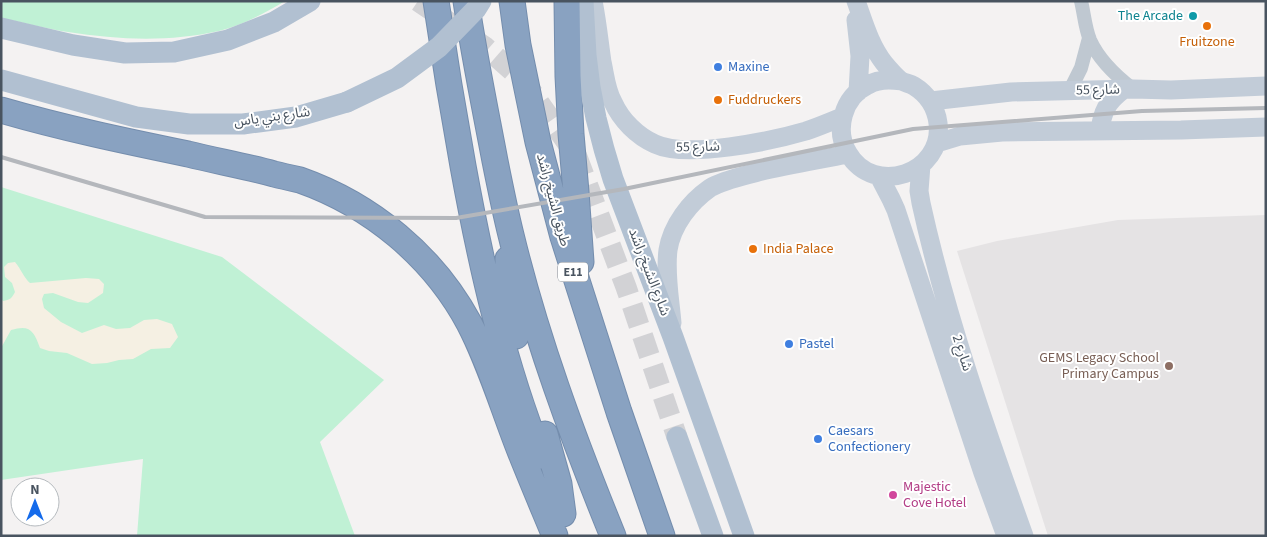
<svg xmlns="http://www.w3.org/2000/svg" width="1267" height="537" viewBox="0 0 1267 537" font-family="'Source Sans 3','Noto Sans Arabic',sans-serif">
  <style>
    .education { fill: #e5e3e4 }
    .green { fill: #c0f1d5 }
    .sand { fill: #f5f0e3 }
    .lines { fill: none; stroke-linecap: round; stroke-linejoin: round }
    .primary-tunnel { stroke: #d2d2d5; stroke-width: 21; stroke-dasharray: 21 11; stroke-linecap: butt }
    .highway-casing { stroke: #748dad; stroke-width: 27 }
    .street { stroke: #bfc8d1; stroke-width: 14 }
    .secondary { stroke: #c2ccd8; stroke-width: 19 }
    .primary { stroke: #b1c0d1; stroke-width: 21 }
    .highway { stroke: #89a2c1; stroke-width: 25 }
    .rail { stroke: #b4b7bc; stroke-width: 4 }
    .primary-bridge { stroke: #b1c0d1; stroke-width: 21 }
    .culture-dot { fill: #0f9aa8; stroke: #fff; stroke-width: 2 }
    .food-dot { fill: #e8710a; stroke: #fff; stroke-width: 2 }
    .shop-dot { fill: #3f7fe0; stroke: #fff; stroke-width: 2 }
    .education-dot { fill: #8d6e63; stroke: #fff; stroke-width: 2 }
    .hotel-dot { fill: #d1479c; stroke: #fff; stroke-width: 2 }
    .labels { text-anchor: middle; dominant-baseline: central; stroke-width: 4; stroke-linejoin: round; paint-order: stroke }
    .shield { fill: #fff; stroke: #808790; stroke-width: 1 }
    .shield-label { font-size: 12px; font-weight: bold; fill: #495460 }
    .culture-label { font-size: 14px; fill: #0d838f; stroke: #fff; text-anchor: end }
    .food-label { font-size: 14px; fill: #c56008; stroke: #fff; text-anchor: start }
    .shop-label { font-size: 14px; fill: #366cbe; stroke: #fff; text-anchor: start }
    .street-label { font-size: 14px; fill: #495460; stroke: #fff }
    .education-label { font-size: 14px; fill: #785e54; stroke: #fff; text-anchor: end }
    .hotel-label { font-size: 14px; fill: #b23c85; stroke: #fff; text-anchor: start }
  </style>
  <rect width="100%" height="100%" fill="#f4f2f2"/>
  <path class="education" d="M1266,215V536H1048L957,251L997,241L1118,220Z"/>
  <path class="green" d="M1,1H285C265,13 243,25 219,31C170,42 118,40 68,32C46,29 23,22 1,18Z
    M1,187L222,257L384,380L320,442L355,536H137L143,459L1,480Z"/>
  <path class="sand" d="M15,262C21,269 24,278 30,283L86,278L99,279L104,284L103,293L88,303L78,302L53,293L44,294L42,299L44,308L61,322L82,333L104,325L116,329L130,328L144,320L157,319L172,324L178,337L170,348L151,349L133,359L119,360L107,363L92,364L67,353L49,351L40,348C34,331 30,324 11,330L1,348V299L3,301C10,300 12,298 15,292L12,283L5,277L4,267L8,263Z"/>
  <g class="lines">
    <path class="primary-tunnel" d="M418,1L485,47L524,81L577,157L626,287L677,437"/>
    <defs>
      <path id="highway" d="M436,1C444,56 453,111 463,166C481,265 503,363 540,456
        M466,1C474,55 485,108 495,161C500,186 505,211 511,235C536,338 573,438 613,536
        M512,1L518,45L538,142L563,237L619,412L662,536
        M567,1L568,76L571,134L576,192L581,262
        M1,110C63,128 125,141 188,154C216,161 245,166 274,174C282,176 291,178 300,180C371,205 433,256 469,323C490,363 503,408 520,451C531,479 543,507 555,536
        M508,259C508,285 509,311 516,336
        M545,434L559,484L563,514"/>
    </defs>
    <use href="#highway" class="highway-casing"/>
    <path class="street" d="M1081,1C1084,13 1085,28 1090,40C1099,60 1116,76 1133,89
      M1070,90L1081,68L1089,38"/>
    <path class="secondary" d="M593,1C597,21 599,41 602,62C605,75 606,90 613,102C621,120 637,136 655,144C687,159 772,141 806,131C818,127 830,122 842,117
      M856,1C864,23 870,45 884,63C889,69 894,75 900,80C904,83 909,83 914,86C927,94 936,107 938,123C944,173 874,198 848,153C834,130 843,97 868,85C878,79 889,79 901,81
      M856,20L860,56L858,92
      M931,101L1011,92L1133,89L1171,90L1266,86
      M1100,131C1102,112 1107,102 1123,90
      M937,143L960,136L1002,132L1181,130L1266,127
      M921,165L919,191L921,203C946,317 985,427 1024,536
      M879,176L891,199L896,210L983,473L1006,536
      M672,323C670,299 665,274 668,250C672,225 690,202 710,188C723,180 743,176 758,172C788,165 818,160 848,154"/>
    <path class="primary" d="M583,1L586,55L590,87L596,118L604,149L613,179L673,337L744,536
      M1,28L73,45L125,53L174,52L228,40L274,22L310,1
      M1,80L136,117L189,124H243L296,117L347,102
      M677,437L713,536"/>
    <use href="#highway" class="highway"/>
    <path class="rail" d="M1,157L205,217L456,218L624,189L913,129L1142,111L1266,108"/>
    <path class="primary-bridge" d="M347,102L397,78L439,47L476,9L481,1"/>
  </g>
  <circle class="culture-dot" cx="1193" cy="16" r="5"/>
  <g class="food-dot">
    <circle cx="1207" cy="26" r="5"/>
    <circle cx="718" cy="100" r="5"/>
    <circle cx="753" cy="249" r="5"/>
  </g>
  <g class="shop-dot">
    <circle cx="718" cy="67" r="5"/>
    <circle cx="789" cy="344" r="5"/>
    <circle cx="818" cy="439" r="5"/>
  </g>
  <circle class="education-dot" cx="1169" cy="366" r="5"/>
  <circle class="hotel-dot" cx="893" cy="495" r="5"/>
  <g class="labels">
    <rect class="shield" x="558" y="262.5" width="30" height="19" rx="4"/>
    <g class="shield-label">
      <text x="573" y="272">E11</text>
    </g>
    <g class="culture-label">
      <text x="1183" y="16">The Arcade</text>
    </g>
    <g class="food-label">
      <text x="1207" y="42" text-anchor="middle">Fruitzone</text>
      <text x="728" y="100">Fuddruckers</text>
      <text x="763" y="249">India Palace</text>
    </g>
    <g class="shop-label">
      <text x="728" y="67">Maxine</text>
      <text x="799" y="344">Pastel</text>
      <text x="828" y="431">Caesars<tspan x="828" dy="16">Confectionery</tspan></text>
    </g>
    <g class="street-label">
      <text transform="translate(1098 90) rotate(-1)">شارع 55</text>
      <text transform="translate(272 117) rotate(-8)">شارع بني ياس</text>
      <text transform="translate(698 147) rotate(-1)">شارع 55</text>
      <text transform="translate(553 200) rotate(75)">طريق الشيخ راشد</text>
      <text transform="translate(649 272) rotate(69)">شارع الشيخ راشد</text>
      <text transform="translate(962 353) rotate(72)">شارع 2</text>
    </g>
    <g class="education-label">
      <text x="1159" y="358">GEMS Legacy School<tspan x="1159" dy="16">Primary Campus</tspan></text>
    </g>
    <g class="hotel-label">
      <text x="903" y="487">Majestic<tspan x="903" dy="16">Cove Hotel</tspan></text>
    </g>
  </g>
  <rect width="1267" height="537" fill="none" stroke="#495460" stroke-width="5"/>
  <g transform="translate(35 502)"><circle r="24" fill="#ffffff" stroke="#b6bbbf"/>
  <path d="M0-4L9 19L0 12L-9 19Z" fill="#156beb"/>
  <text y="-8" font-size="14" font-weight="bold" text-anchor="middle" fill="#495460">N</text>
  </g>
</svg>
